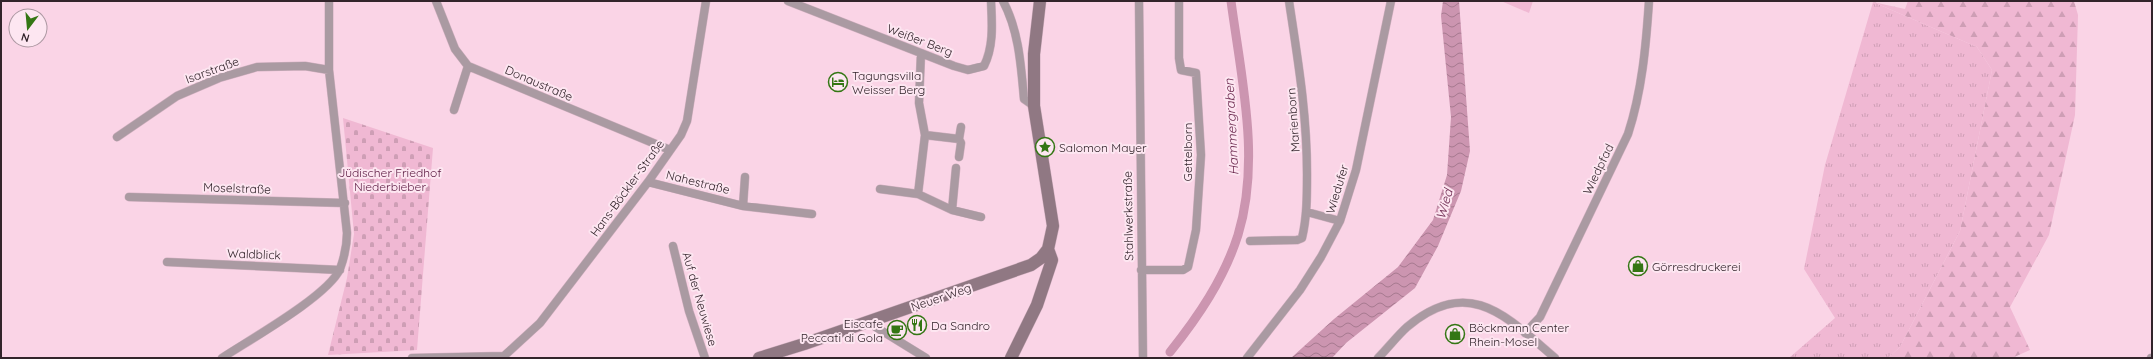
<svg xmlns="http://www.w3.org/2000/svg" width="2153" height="359" viewBox="0 0 2153 359" font-family="Quicksand,sans-serif">
  <style>
    .grass { fill: url(#grass-tufts) }
    .forest { fill: url(#forest-firs) }
    .cemetery { fill: url(#cemetery-stones) }
    .green { fill: #f0b8d3 }
    .water { fill: url(#water-waves) }
    .lines { fill: none; stroke-linecap: round; stroke-linejoin: round }
    .canal { stroke: #cc95b0; stroke-width: 9 }
    .street-casing { stroke: #d2b1c1; stroke-width: 9 }
    .secondary-casing { stroke: #d2b1c1; stroke-width: 13 }
    .street { stroke: #aa9aa2; stroke-width: 8 }
    .secondary { stroke: #907883; stroke-width: 12 }
    .labels { text-anchor: middle; dominant-baseline: central; stroke-width: 4; stroke-linejoin: round; paint-order: stroke }
    .street-label { font-size: 12px; fill: #32242b; stroke: #fde6f1 }
    .poi-label { font-size: 12px; fill: #32242b; stroke: #fde6f1; text-anchor: start }
    .park-label { font-size: 12px; fill: #5a1940; stroke: #fde6f1 }
    .water-label { font-size: 13px; font-style: italic; fill: #6e2b51; stroke: #fde6f1 }
  </style>
  <defs>
    <pattern id="grass-tufts" width="24" height="20" patternUnits="userSpaceOnUse"><rect width="24" height="20" fill="#f0b8d3"/><path d="M3 7l-1-3M5 7V3M7 7l1-3M15 17l-1-3M17 17v-4M19 17l1-3" fill="none" stroke="#ce9eb5"/></pattern>
    <pattern id="forest-firs" width="22" height="20" patternUnits="userSpaceOnUse"><rect width="22" height="20" fill="#f0b8d3"/><path d="M5 1l3.5 6h-7zM16 11l3.5 6h-7z" fill="#ce9eb5"/></pattern>
    <pattern id="cemetery-stones" width="16" height="16" patternUnits="userSpaceOnUse"><rect width="16" height="16" fill="#f0b8d3"/><path d="M2 7V4a2 2 0 0 1 4 0v3zM10 15v-3a2 2 0 0 1 4 0v3z" fill="#ce9eb5"/></pattern>
    <pattern id="water-waves" width="16" height="10" patternUnits="userSpaceOnUse"><rect width="16" height="10" fill="#cc95b0"/><path d="M0 5q4-4 8 0t8 0" fill="none" stroke="#a6798f"/></pattern>
  </defs>
  <rect width="100%" height="100%" fill="#fad4e6"/>
  <path class="grass" d="M1873,2L1977,47L1992,70L1960,231L1900,347L1888,358H1789L1835,318L1804,269L1825,165Z"/>
  <path class="forest" d="M1908,1H2074L2078,15L2075,115L2049,235L2010,307L2030,350L2012,358H1888L1900,347L1960,231L1992,70L1977,47L1873,2L1905,9Z"/>
  <path class="cemetery" d="M343,118L433,148L417,350L328,355L347,278L354,234Z"/>
  <path class="green" d="M1501,1H1533L1529,13Z"/>
  <path class="water" d="M1443,1H1459L1470,151L1461,191L1438,246L1415,288L1346,343L1332,358H1291L1334,319L1398,267L1433,220L1447,175L1451,117L1441,16Z"/>
  <g class="lines">
    <path class="canal" d="M1170,352C1198,317 1224,279 1238,235C1261,160 1241,77 1231,1"/>
    <defs>
      <path id="street" d="M436,1L455,49L468,66L670,150
        M788,1L954,66L968,70L984,66C994,46 992,23 991,1
        M1003,1C1019,31 1021,66 1024,99L1034,106
        M1139,1L1143,358
        M454,110L468,66
        M925,135L959,139L961,143L959,157
        M117,137L177,96L219,78L257,67L305,66L329,70
        M959,139L961,127
        M648,182L743,206L812,214
        M880,189L918,194L952,210L981,217
        M918,194L925,135L919,103L921,53
        M129,197L345,203
        M743,206L745,177
        M952,210L956,168
        M1307,212L1340,221
        M1250,241L1297,240L1302,238C1307,217 1307,196 1307,174C1307,113 1298,61 1289,1
        M673,246L689,311L705,358
        M167,262L340,270
        M1141,270H1183L1188,267L1196,230L1201,155L1196,73L1181,70L1179,58V1
        M872,321L874,326L926,358
        M1525,333L1540,317L1628,134C1642,91 1646,46 1649,1
        M222,358C249,340 328,296 340,269C344,258 347,245 347,233L329,70V1
        M412,358L504,356
        M504,358V356L540,323L648,182L681,135L687,121L706,1
        M1247,358L1300,290L1321,257L1340,221L1356,170L1391,1
        M1378,358C1388,348 1397,336 1407,327C1469,275 1506,316 1555,358
        M2151,358H2152"/>
      <path id="secondary" d="M759,358L804,344L1031,265L1041,258L1048,249
        M1011,358L1037,305L1052,260L1048,249L1053,226L1034,106V54L1040,1"/>
    </defs>
    <use href="#street" class="street-casing"/>
    <use href="#secondary" class="secondary-casing"/>
    <use href="#street" class="street"/>
    <use href="#secondary" class="secondary"/>
  </g>
  <defs>
    <symbol id="hotel-ring" viewBox="-11 -11 22 22"><circle r="9.5" fill="#fde6f1" stroke="#347614" stroke-width="1.5"/><path d="M-6-4.5h1.5V1H6V5H4.5V3h-9V5H-6ZM-4 0a1.8 1.8 0 1 1 3.6 0ZM.5 0V-2.5h3Q6-2.5 6 0Z" fill="#347614"/></symbol>
    <symbol id="sight-ring" viewBox="-11 -11 22 22"><circle r="9.5" fill="#fde6f1" stroke="#347614" stroke-width="1.5"/><path d="M0-6L1.8-2.2L6-1.7L2.9 1.2L3.7 5.4L0 3.3L-3.7 5.4L-2.9 1.2L-6-1.7L-1.8-2.2Z" fill="#347614"/></symbol>
    <symbol id="shop-ring" viewBox="-11 -11 22 22"><circle r="9.5" fill="#fde6f1" stroke="#347614" stroke-width="1.5"/><path d="M-5-2.5h2.3a2.7 3.5 0 0 1 5.4 0H5L5.5 6h-11ZM-1.5-2.5h3a1.5 2.3 0 0 0-3 0Z" fill="#347614"/></symbol>
    <symbol id="restaurant-ring" viewBox="-11 -11 22 22"><circle r="9.5" fill="#fde6f1" stroke="#347614" stroke-width="1.5"/><path d="M-5-6h1v4h1v-4h1v4h1v-4h1v5L-1.5 .5V6h-2V.5L-5-1ZM5-6V6H3V1.5H1.5Q1.5-4 5-6Z" fill="#347614"/></symbol>
    <symbol id="cafe-ring" viewBox="-11 -11 22 22"><circle r="9.5" fill="#fde6f1" stroke="#347614" stroke-width="1.5"/><path d="M-5.5-4.5H6V0H3Q3 3.5 0 3.5H-2.5Q-5.5 3.5-5.5 0ZM3-3.2v2h1.7v-2ZM-6 4.5H4V6H-6Z" fill="#347614"/></symbol>
  </defs>
  <g fill-rule="evenodd">
    <use href="#hotel-ring" x="827" y="71" width="22" height="22"/>
    <use href="#sight-ring" x="1034" y="136" width="22" height="22"/>
    <use href="#shop-ring" x="1627" y="255" width="22" height="22"/>
    <use href="#restaurant-ring" x="906" y="314" width="22" height="22"/>
    <use href="#cafe-ring" x="886" y="319" width="22" height="22"/>
    <use href="#shop-ring" x="1444" y="323" width="22" height="22"/>
  </g>
  <g class="labels">
    <g class="street-label">
      <text transform="translate(920 40) rotate(21)">Weißer Berg</text>
      <text transform="translate(212 70) rotate(-20)">Isarstraße</text>
      <text transform="translate(539 83) rotate(23)">Donaustraße</text>
      <text transform="translate(1293 120) rotate(-94)">Marienborn</text>
      <text transform="translate(1187 152) rotate(-90)">Gettelborn</text>
      <text transform="translate(1598 169) rotate(-64)">Wiedpfad</text>
      <text transform="translate(698 182) rotate(14)">Nahestraße</text>
      <text transform="translate(237 188) rotate(2)">Moselstraße</text>
      <text transform="translate(627 188) rotate(-54)">Hans-Böckler-Straße</text>
      <text transform="translate(1337 189) rotate(-73)">Wiedufer</text>
      <text transform="translate(1128 216) rotate(-91)">Stahlwerkstraße</text>
      <text transform="translate(254 254) rotate(2)">Waldblick</text>
      <text transform="translate(941 297) rotate(-19)">Neuer Weg</text>
      <text transform="translate(700 299) rotate(74)">Auf der Neuwiese</text>
    </g>
    <g class="poi-label">
      <text x="852" y="75">Tagungsvilla<tspan x="852" dy="14">Weisser Berg</tspan></text>
      <text x="1059" y="147">Salomon Mayer</text>
      <text x="1652" y="266">Görresdruckerei</text>
      <text x="883" y="323" text-anchor="end">Eiscafe<tspan x="883" dy="14">Peccati di Gola</tspan></text>
      <text x="931" y="325">Da Sandro</text>
      <text x="1469" y="327">Böckmann Center<tspan x="1469" dy="14">Rhein-Mosel</tspan></text>
    </g>
    <g class="park-label">
      <text x="390" y="172">Jüdischer Friedhof<tspan x="390" dy="14">Niederbieber</tspan></text>
    </g>
    <g class="water-label">
      <text transform="translate(1231 127) rotate(-93)">Hammergraben</text>
      <text transform="translate(1444 204) rotate(-74)">Wied</text>
    </g>
  </g>
  <rect width="2153" height="359" fill="none" stroke="#32242b" stroke-width="4"/>
  <g transform="translate(28 28) rotate(196)"><circle r="19" fill="#fde6f1" stroke="#ac98a2"/>
  <path d="M0-3L7 15L0 10L-7 15Z" fill="#347614"/>
  <text y="-6" font-size="11" font-weight="bold" text-anchor="middle" fill="#32242b">N</text>
  </g>
</svg>
